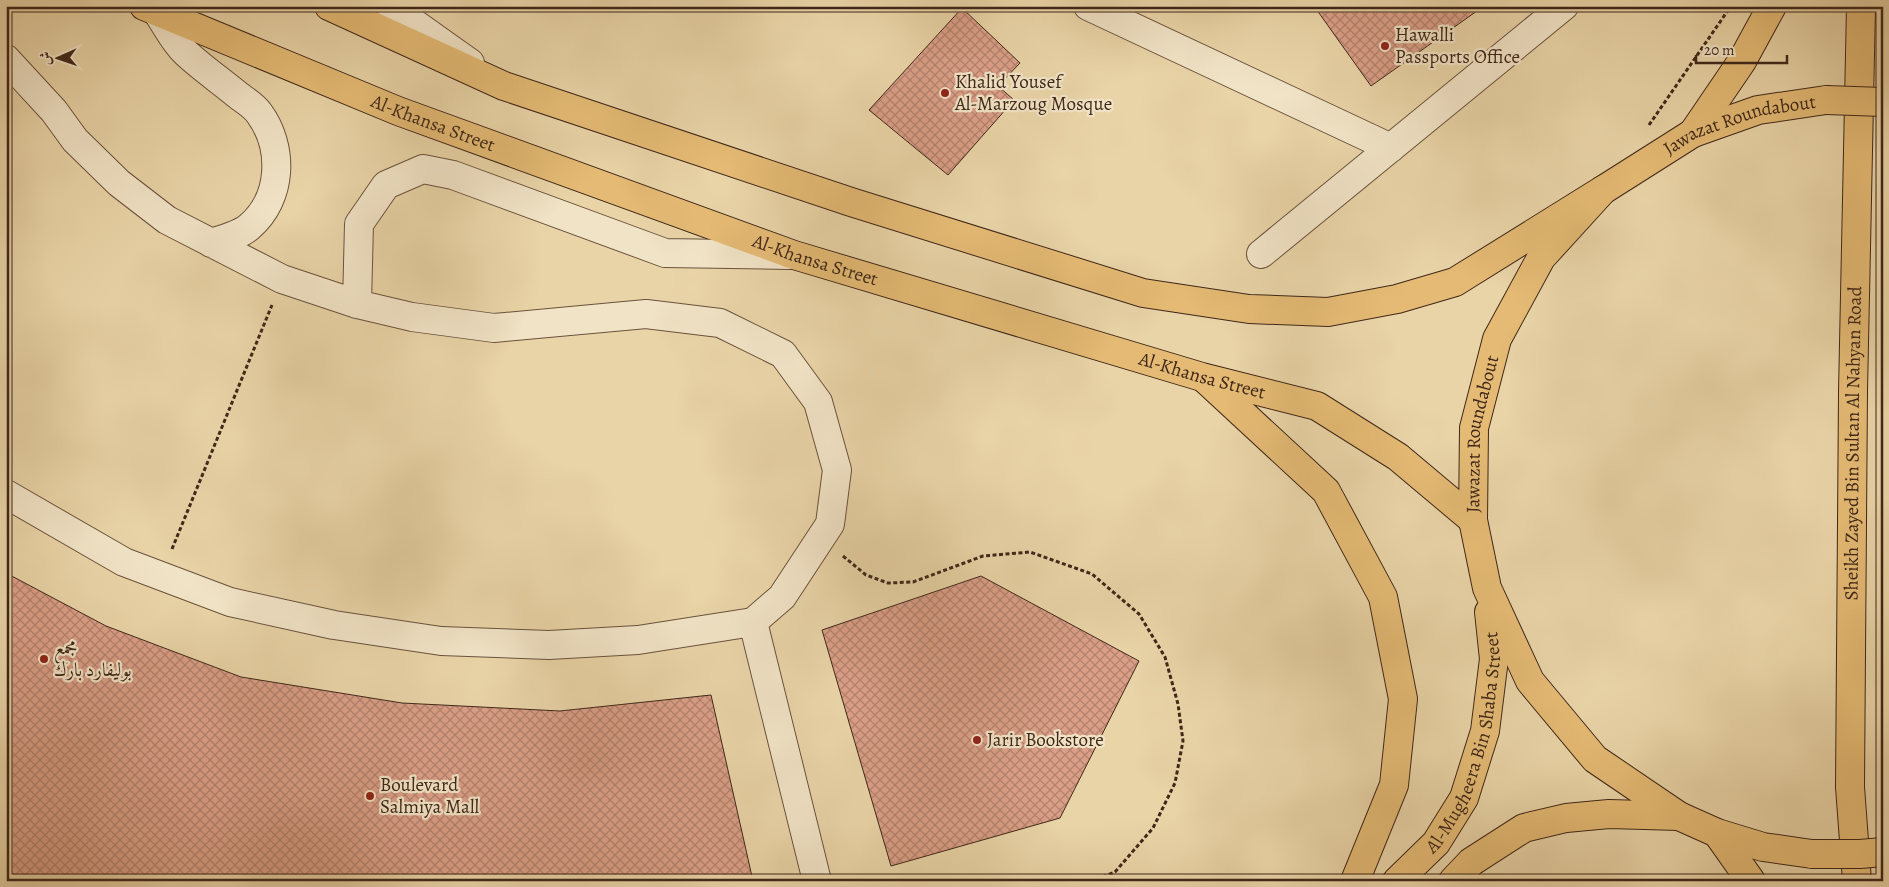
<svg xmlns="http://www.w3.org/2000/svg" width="1889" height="887" viewBox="0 0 1889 887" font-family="Alegreya,Amiri,serif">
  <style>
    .building { fill: url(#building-cross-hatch); stroke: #3f2719 }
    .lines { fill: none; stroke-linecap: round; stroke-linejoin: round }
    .minor-casing { stroke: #6a523c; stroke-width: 30 }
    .major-casing { stroke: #3f2719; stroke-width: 30 }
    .highway-casing { stroke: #3f2719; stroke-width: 30 }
    .path { stroke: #3f2719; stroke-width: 3; stroke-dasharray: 4 2.5; stroke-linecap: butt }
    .minor { stroke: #f1e3c6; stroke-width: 28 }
    .major { stroke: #e4ba74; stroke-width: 28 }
    .highway { stroke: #e4ba74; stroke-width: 28 }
    .major-bridge-casing { stroke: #3f2719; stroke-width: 30; stroke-linecap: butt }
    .major-bridge { stroke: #e4ba74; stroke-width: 28 }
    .poi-dot { fill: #8f2418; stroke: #f1e3c6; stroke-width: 2 }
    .labels { text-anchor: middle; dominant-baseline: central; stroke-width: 4.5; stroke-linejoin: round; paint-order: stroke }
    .poi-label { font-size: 19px; fill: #3f2719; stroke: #f1e3c6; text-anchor: start }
    .street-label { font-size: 19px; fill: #3f2719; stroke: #f1e3c6 }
  </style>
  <defs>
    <pattern id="building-cross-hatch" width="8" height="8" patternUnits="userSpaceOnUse" patternTransform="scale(1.25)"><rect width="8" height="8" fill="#db9f87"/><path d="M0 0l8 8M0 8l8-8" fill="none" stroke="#b3826e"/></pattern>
  </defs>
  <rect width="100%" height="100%" fill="#e9d4a7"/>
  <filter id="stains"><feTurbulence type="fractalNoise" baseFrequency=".004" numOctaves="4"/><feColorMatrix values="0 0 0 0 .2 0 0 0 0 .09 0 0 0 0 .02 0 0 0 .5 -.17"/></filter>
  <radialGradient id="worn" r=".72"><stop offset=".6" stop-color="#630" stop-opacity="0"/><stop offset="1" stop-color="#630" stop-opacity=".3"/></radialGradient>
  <path class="building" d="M1314,6H1484L1371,86Z
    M962,8L1020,63L998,86L1014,100L948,175L869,110Z
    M6,573L106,626L241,677L402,703L560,711L711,695L753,881H6Z
    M981,576L1139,661L1060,818L891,866L822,630Z"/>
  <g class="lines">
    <defs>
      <path id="minor" d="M390,6L470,63
        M1088,6L1391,148
        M157,12C166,25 174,42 186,53C202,68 221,81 239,96C246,101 254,106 259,113C284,147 283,198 249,227C240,235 223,239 211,243
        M6,59L54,111L75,140L119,183L167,220L282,279L357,304L412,317L494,328L646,314L720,323L783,354L818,402L837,470L830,524L782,597L753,622L638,640L549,645L441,641L334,625L230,602L124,562L6,494
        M1261,254L1564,6
        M357,304L359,224L386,185L423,169L453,175L665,253L789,255
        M753,622L817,881"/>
      <g id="major">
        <path id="s1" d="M144,6L398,111L794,255L1202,377L1317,406L1398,457L1473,520"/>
        <path d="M329,6L504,86L851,202L1143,293L1249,309L1328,312L1397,299L1455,282L1603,190"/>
        <path d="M1693,133L1742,61L1772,6"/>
        <path d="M1205,379L1326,491L1383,597L1403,699L1394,785L1355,881"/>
        <path d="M1717,833L1751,881"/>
        <path id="s2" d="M1812,854L1763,847L1717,833L1679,816L1595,759L1530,681L1487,588L1473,520L1474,428L1497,339L1541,258L1603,190L1693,133L1758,110L1826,100"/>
        <path id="s3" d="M1397,881L1436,843L1464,798L1485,731L1494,659L1489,612"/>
        <path d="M1453,881L1471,862L1524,828L1566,818L1609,814L1679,816"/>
      </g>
      <g id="highway">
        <path id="s4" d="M1857,881L1850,787L1853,392L1861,6"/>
      </g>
    </defs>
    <use href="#minor" class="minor-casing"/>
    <use href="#major" class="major-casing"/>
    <use href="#highway" class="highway-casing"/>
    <path class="path" d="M1649,125L1731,6
      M172,549L272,305
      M843,556L866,575L888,583L913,582L983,556L1030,552L1092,574L1139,614L1165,657L1178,704L1183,741L1175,783L1153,828L1115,872L1092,881"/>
    <use href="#minor" class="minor"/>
    <use href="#major" class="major"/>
    <use href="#highway" class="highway"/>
    <defs>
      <path id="major-bridge" d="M1826,100L1883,102
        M1812,854H1860L1883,852"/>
    </defs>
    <use href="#major-bridge" class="major-bridge-casing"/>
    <use href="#major-bridge" class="major-bridge"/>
  </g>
  <g class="poi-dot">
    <circle cx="1385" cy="46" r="5"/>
    <circle cx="945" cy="93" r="5"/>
    <circle cx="44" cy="659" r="5"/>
    <circle cx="977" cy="740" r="5"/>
    <circle cx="370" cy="796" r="5"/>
  </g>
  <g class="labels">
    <g class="poi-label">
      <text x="1395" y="35">Hawalli<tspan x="1395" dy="22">Passports Office</tspan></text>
      <text x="955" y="82">Khalid Yousef<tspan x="955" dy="22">Al-Marzoug Mosque</tspan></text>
      <text x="54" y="648">مجمع<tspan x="54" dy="22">بوليفارد بارك</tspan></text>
      <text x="987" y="740">Jarir Bookstore</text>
      <text x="380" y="785">Boulevard<tspan x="380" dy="22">Salmiya Mall</tspan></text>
    </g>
    <g class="street-label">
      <text stroke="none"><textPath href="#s1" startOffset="312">Al-Khansa Street</textPath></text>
      <text stroke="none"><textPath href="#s2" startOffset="1036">Jawazat Roundabout</textPath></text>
      <text stroke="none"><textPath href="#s1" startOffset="718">Al-Khansa Street</textPath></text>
      <text stroke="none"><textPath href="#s1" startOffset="1122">Al-Khansa Street</textPath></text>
      <text stroke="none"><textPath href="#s2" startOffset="601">Jawazat Roundabout</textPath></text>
      <text stroke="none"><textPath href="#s4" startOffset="438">Sheikh Zayed Bin Sultan Al Nahyan Road</textPath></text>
      <text stroke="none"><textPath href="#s3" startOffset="161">Al-Mugheera Bin Shaba Street</textPath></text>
    </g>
  </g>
  <rect width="1889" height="887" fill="none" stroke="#e9d4a7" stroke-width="25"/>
  <rect x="8" y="8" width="1874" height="872" fill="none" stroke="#3f2719" stroke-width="2.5"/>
  <rect x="12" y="12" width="1864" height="862" fill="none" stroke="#3f2719"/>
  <g transform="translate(58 58) rotate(268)" stroke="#f1e3c6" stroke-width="4" paint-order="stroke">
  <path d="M0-4L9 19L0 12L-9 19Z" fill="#3f2719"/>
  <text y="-8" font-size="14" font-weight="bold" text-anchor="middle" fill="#3f2719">ش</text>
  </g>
  <path d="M1696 55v8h91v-8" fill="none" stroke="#3f2719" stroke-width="2.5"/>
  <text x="1704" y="55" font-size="15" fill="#3f2719" stroke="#f1e3c6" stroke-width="4" paint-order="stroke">20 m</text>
  <rect width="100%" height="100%" filter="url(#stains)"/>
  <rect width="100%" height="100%" fill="url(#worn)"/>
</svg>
